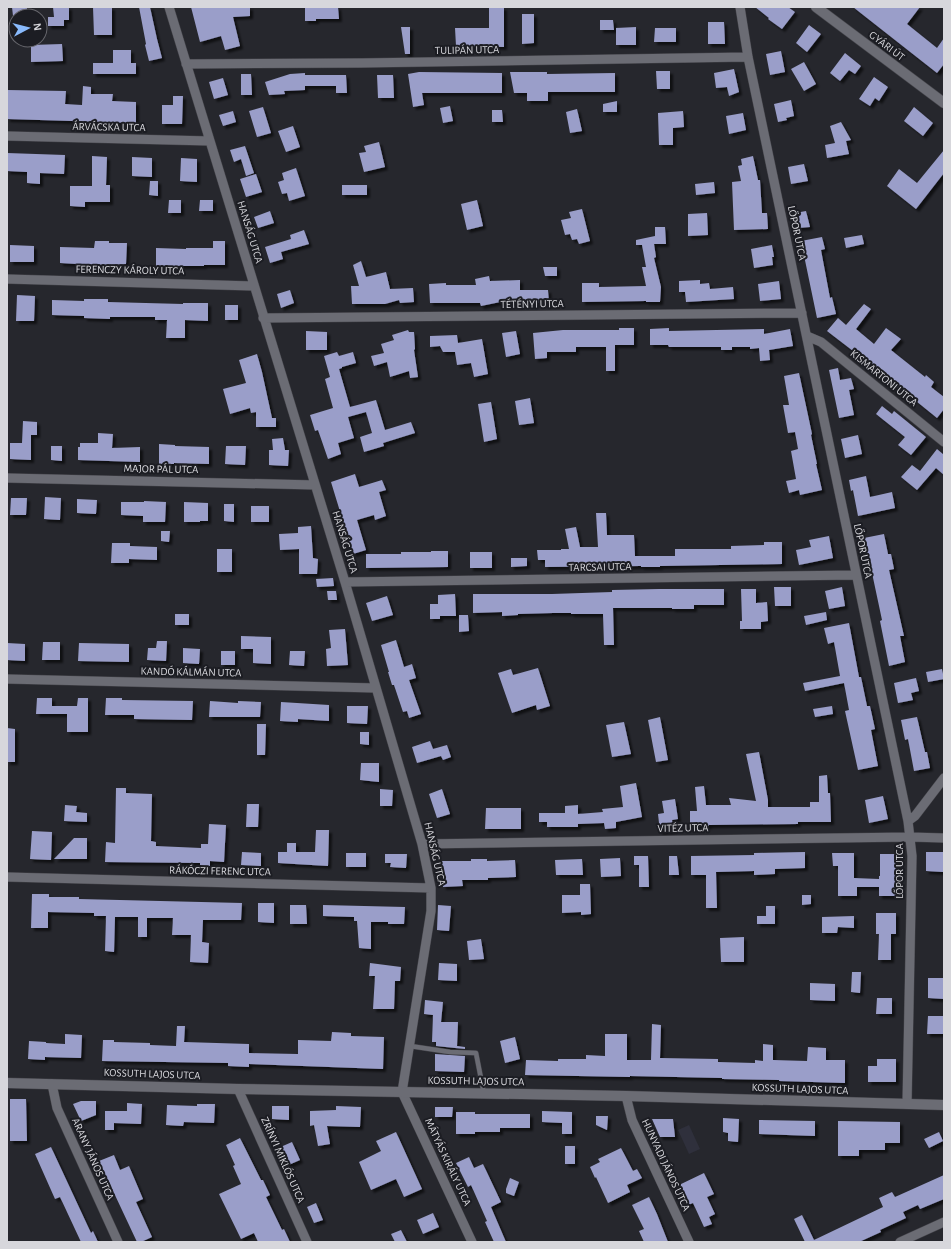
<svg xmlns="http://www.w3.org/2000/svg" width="951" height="1249" viewBox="0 0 951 1249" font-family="'Alegreya Sans',sans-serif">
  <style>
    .built { fill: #2f303c }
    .building { fill: #9a9ec9; filter: url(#shadow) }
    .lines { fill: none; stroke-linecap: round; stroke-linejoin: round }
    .lane-casing { stroke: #434349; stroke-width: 5.5 }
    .street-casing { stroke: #434349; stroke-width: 10 }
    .secondary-casing { stroke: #434349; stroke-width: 11 }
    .lane { stroke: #6b6c74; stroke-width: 4.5 }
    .street { stroke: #6b6c74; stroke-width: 9 }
    .secondary { stroke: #6b6c74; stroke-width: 10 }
    .labels { text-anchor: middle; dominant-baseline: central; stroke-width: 4; stroke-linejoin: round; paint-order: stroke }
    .street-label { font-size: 11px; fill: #d7d7dc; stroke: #1c1d23 }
  </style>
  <defs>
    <filter id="shadow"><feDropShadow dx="3" dy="3" stdDeviation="1" flood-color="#0009"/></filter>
  </defs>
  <rect width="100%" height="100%" fill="#26272d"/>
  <path class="built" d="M689,1125L700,1149L689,1154L678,1130Z"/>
  <path class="building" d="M12,7H27V16H13Z
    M53,7H69V20H64V26H48V17H54Z
    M93,7H112V35H94Z
    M139,7H150L157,39L162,58L149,61L145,45L146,44Z
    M191,7H250V16L233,17L240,46L225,50L221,36L200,42Z
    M305,7H338L339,19H316V21H305Z
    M489,7H504V47L456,46L455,28H489Z
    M755,7H788L795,12L782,29L768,19L769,18Z
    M853,7H920L907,24L937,48L944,38V64L937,73Z
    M522,14H534V43L522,44Z
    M600,20H613L614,30H600Z
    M708,22H724L725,44H708Z
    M809,25L821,34L807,52L796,43Z
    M401,27H410V54H405Z
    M636,27V45H616V28Z
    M655,28H676V42H654Z
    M62,44L63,61L31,62V45Z
    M113,50H131V63H136V74H93V63H113Z
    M781,51L785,72L770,75L766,54Z
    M845,53L861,66L855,74L849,70L840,81L830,73Z
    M804,62L816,84L804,91L791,69Z
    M734,69L739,92L729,96L727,87L716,88L714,73Z
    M656,71H670V89H657Z
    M419,72L502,73V93H422L424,105L413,107L408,74Z
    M510,72H547V74L615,73V92H548V101H527V93H514Z
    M305,73V75H346L347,93H336V86H305V90L284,91L285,94L269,95L265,82L290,74Z
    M241,74H251L252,95H241Z
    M377,75H393L394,98H378Z
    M874,77L888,87L879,101L875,98L870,106L859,99Z
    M223,78L228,95L214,99L209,82Z
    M83,86L91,87V94H113L112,101L136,102V123L7,119V90L66,91L65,104L82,105Z
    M173,96H183L182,124H162V105H173Z
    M791,100L794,116L786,118L787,120L778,122L774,104Z
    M617,101V112H603V104Z
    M450,106L453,121L443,123L440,108Z
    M263,107L271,133L257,137L249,111Z
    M914,107L933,123L923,136L904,121Z
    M577,109L582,131L570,133L566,112Z
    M492,110H502L503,122H492Z
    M233,111L236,122L223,126L219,115Z
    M683,111L684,127L673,128V145H659L658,113Z
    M743,113L746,130L729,134L726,116Z
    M841,122L851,140L846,141L849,154L827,158L825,145L835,143L830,126Z
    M293,126L300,147L286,152L278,131Z
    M379,142L385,167L364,172L359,153L366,152L364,146Z
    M245,146L254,173L246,176L241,159L234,162L230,150Z
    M944,150V173L916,209L887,186L899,169L917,183Z
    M7,153L65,155L64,174L40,173V184L27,183V172L7,171Z
    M92,156L107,157L106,185H110V202H85V207L70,206V186H92Z
    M753,156L758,180H760L762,213H767L768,229L734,230L732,182L741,181L738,166L742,165L741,159Z
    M132,157L152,158V177L132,176Z
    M181,158L197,159V182L180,181Z
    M804,164L808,181L791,184L788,167Z
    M296,168L305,196L289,201L287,193L282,194L278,182L284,180L282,173Z
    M256,174L262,192L246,197L240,179Z
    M150,181H158V196L149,195Z
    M714,182L715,193L696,195L695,184Z
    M342,185H367V195H342Z
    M169,200H181V213H168Z
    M200,200H213V211H199Z
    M477,200L483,226L467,230L461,204Z
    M582,209L590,241L579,244L577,239L572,240L570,234L565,235L561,220L571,218L569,212Z
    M270,211L274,223L258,228L254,217Z
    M806,211L810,227L798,228L795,213Z
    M707,213L708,235L688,236V214Z
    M655,227H665L666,244H654L656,257L654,258L661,287L660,302H646V301L582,302V283H599V287L646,286L642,267H646L642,245H636V240L655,236Z
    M304,230L309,244L281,252L283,259L270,263L265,247L291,239L290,235Z
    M862,235L864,244L846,248L844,238Z
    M822,237L825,249L821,250L830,298L832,297L836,314L817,318L801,241Z
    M95,241H109V243H127L126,264L94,265L60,263V247L94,248Z
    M213,241H225V265H204V266H174V267H156V248L186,249V248H213Z
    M10,245L34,246V262H10Z
    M772,245L774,257H772L773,265L754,268L751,249Z
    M361,261L366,277L386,272L390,289L413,288L414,302L400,303L399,300L385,304H352L351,286H359L353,265Z
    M543,267H557V276H545Z
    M489,276L490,281L520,280V290H548L549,303H505V301L481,306L480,303H430L429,284L446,283V285H476L475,279Z
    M700,280V284L709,283L710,289L733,287L734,299L686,302L685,292H679V281Z
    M779,281L781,299L760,301L758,284Z
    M290,290L294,303L281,308L277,294Z
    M17,295L35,296L34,321H16Z
    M84,299H108V302L183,304V303H208V321L185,320V338H166L167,320H155V317H110V319L84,318V316L52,315V300L84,301Z
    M864,304L871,309L856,329L874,344L886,328L901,339L891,350L925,377L926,375L934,382L931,387L944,397V409L937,418L900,388L899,389L886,379L888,377L858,353L857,354L827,331L838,318L846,325Z
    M225,305H238V320H225Z
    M619,328H634V345H615V371H606V347H576V352H547V358L535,359L533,333L563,330H619Z
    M669,328V331L764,329V334L790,329L793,346L769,350L770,360L760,361L759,348L750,349V347H732V350H721V347H669L668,345H650V329Z
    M408,330L409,332H414L415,349L414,350L418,377L410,378L409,371L390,377L387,362L374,366L371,356L384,353L381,344L394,340L392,335Z
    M306,331L327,332V350H306Z
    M516,331L520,354L506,357L502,333Z
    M457,335L458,343L482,339L488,374L474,377L471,363L457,365L455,352H443L440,346L430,347V336Z
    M337,352L339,356L353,352L356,363L342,367V368L339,369L350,407L376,400L385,430L411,422L415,433L383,443L384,446L364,452L360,437L372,433L366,412L348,417L354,438L338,443L341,454L328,459L318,430L315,431L310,415L333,408L325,379L330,377L324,356Z
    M257,354L262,372L272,418H276V427H256V412L251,413L250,408L230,414L223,389L246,383L239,360Z
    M838,368L840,380L851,378L854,389L849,390L854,415L839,418L829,370Z
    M799,373L812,434L811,435L817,464H816L822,490L800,495L799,490L789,493L786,481L796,479L791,451L798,449L795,432L788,433L783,405H789L784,376Z
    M530,398L534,423L519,425L515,401Z
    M491,402L497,439L484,442L478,404Z
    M882,406L892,414L894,411L926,437L911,455L898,445L905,437L876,414Z
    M23,421L37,422V435H31V460L10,459V443H22Z
    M98,433L113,434L112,448L140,447V462L78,460V447H80V443H98Z
    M858,435L862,454L845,458L841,439Z
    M283,438L285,450H289L288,466L269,465V450H273L272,439Z
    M159,444L175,445V446L209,447V464L174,463V464H159Z
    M51,446H62V461L51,460Z
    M226,446H246L245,465L225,464Z
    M937,449L944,455V475L936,468L917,490L901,477L912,465L920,471Z
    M355,474L359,487L382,480L386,490L379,492L386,516L375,520L374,515L357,520L366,550L353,554L331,482Z
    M866,476L870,497L892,492L895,508L858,516L853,490L851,491L849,480Z
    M45,497L61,498L60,520L44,519Z
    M11,498H27L26,515H10Z
    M77,499L97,500L96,514L77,513Z
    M144,501L166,502L165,522H143V516L121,515V502H144Z
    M184,502L208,503V521H200V522H184Z
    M224,504H234V522L224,521Z
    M251,506H269V522H251Z
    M596,513H606L607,535H634L635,556H675V549H731V546L764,545V542H782V564L660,566V567H641V566L545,567V560H538L537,550H561V549H569L565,529L576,527L580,547H598Z
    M311,526L313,558L318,559L317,574H299V549L280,550L279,534L298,533V527Z
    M161,531H170L169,542L161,541Z
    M884,534L888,554H891L894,569L889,570L904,636H900L905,662L889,666L880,621L882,620L872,573H869L866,559L868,558L864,538Z
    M829,536L833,558L799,565L796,550L811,547L809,540Z
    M112,543H130V546L157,547V560L129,559V563H111Z
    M217,549H232V572H217Z
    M431,551H448V567L366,568V554H401V552H431Z
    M470,552H492V568H470Z
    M511,558H527V566L511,567Z
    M333,578L334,586L317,587L316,579Z
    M774,587H791V606H775Z
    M842,587L845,606L829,609L825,591Z
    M659,589H724V605H694V609H672V608H613L614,645H604L603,614H571V613H553L518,614V615L502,616V612L473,613V594H552L612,592V590Z
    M741,589H756V603L767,602L768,621L761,622V629H740V621H742Z
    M327,591H336L337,600H328Z
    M455,594L456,616H440V619H430V604H438V595Z
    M387,596L393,615L372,621L366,603Z
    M826,612L827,620L806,625L804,616Z
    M175,614H189V625H175Z
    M459,615H468L469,631L459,632Z
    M849,623L859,677H861L867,706H870L875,729L871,730L878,766L858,770L845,711L849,710L844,683L805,691L803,683L840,676L834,642L828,644L824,628Z
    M345,629L348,665L327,666L326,649L331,648L329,630Z
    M241,636L271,637V664L253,663V649H241Z
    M396,640L404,667L412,664L416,678L409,680L421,714L409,718L407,711L403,712L394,685H392L388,672H389L381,645Z
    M157,641H167L166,661L147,660L148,648H156Z
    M43,642H60V660H42Z
    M7,643L25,644V661L7,660Z
    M79,643L129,644V662L78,661Z
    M183,648L200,649L199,664L183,663Z
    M221,651H235V665H221Z
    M290,651H305L304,666L289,665Z
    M538,668L550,706L537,710L536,705L512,713L498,673L511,669L513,675Z
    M942,669L944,679L928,682L926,672Z
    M916,678L919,691L911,693L913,700L898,703L894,683Z
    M37,698H52V706H77L78,698H88V732H67V714H36Z
    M106,698H122V700L193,701L192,720L134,719V715H105Z
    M210,701L238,703V701L261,702L260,717H209Z
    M281,702L329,705V721L298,719V722L280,721Z
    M347,706H368L367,724L347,723Z
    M832,706L833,714L815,717L813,709Z
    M660,717L668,760L656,762L648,720Z
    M917,717L925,752H927L930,768L914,771L908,739L905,740L901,720Z
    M624,722L631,754L612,757L606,725Z
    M257,724H266L265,755H257Z
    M7,728L15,729V762H7Z
    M360,732H369V745L360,744Z
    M430,741L433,749L447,745L451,757L443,760L441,756L417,763L412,747Z
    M759,752L768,800V807H810V802H819V776L827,775L828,793H830L831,822H798V824L709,825V826L690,827V811H697L695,787L704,786L706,805H731L729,798L756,801L746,754Z
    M361,763H379V782L360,780Z
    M636,783L642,817L616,822V828L605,829L604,823L578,824V827H547V822H539V813H565V806L578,805V814L603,812L602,809L623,807L620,786Z
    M116,788H126V793L152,794L151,841L156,842V846L201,848V844H208L209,824L226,825L224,862L210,861V866L200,865V863L105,862L106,842L115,843Z
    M380,789L393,790L392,806H380Z
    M442,789L450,814L437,818L429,794Z
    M883,796L888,819L869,823L865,800Z
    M675,799L678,819L672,820L674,830L660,832L658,814L664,813L662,801Z
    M247,804H259L258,827H246Z
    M65,805L77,806L76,812L87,813V822L64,821Z
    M486,808H521V829H485Z
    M316,830H329L328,866L278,863V852H287V843H296V852H315Z
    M32,831L52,832L51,860L30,859Z
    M74,838H87V859H54Z
    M242,852L261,853V866L241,865Z
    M805,852V868L775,869V874L754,875V871L716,872L717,908H706V875H691V856L754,855V853Z
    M926,852H943V872L926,871Z
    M346,853H366V867H346Z
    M832,853H854V878L879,879V876H880V854H896L897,896H879V887H857V896H838V866H833Z
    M385,854H407L406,868L390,867L391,863H385Z
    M634,856H648L649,887H639V865H634Z
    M669,856H677L679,875H669Z
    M620,858L621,876L601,877L600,859Z
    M471,859H487V861L515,860L516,877L488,878V880H462L463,886L443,887L442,861H471Z
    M582,859L583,875H556L555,860Z
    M580,884H590L591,914L581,915V912L562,913V895H580Z
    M32,894H49V897H79V899L242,903L241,920H203L202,942L209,943L208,963L190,962L191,935H172L173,918H147V937H138V917H115L114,952L105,951L106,916H94V913L48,912V928H31Z
    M802,895H811V904L802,905Z
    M258,903H274V923L258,922Z
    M290,905H306L307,924H290Z
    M323,905L405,907L404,924H388V922H371V949L359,948L357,921H354V917L323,916Z
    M438,905L451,906L449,931L437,930Z
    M766,906H775V924H757V916H766Z
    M876,913H896V934H891V960H878L879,934H876Z
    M854,916V928L838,927L837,933H822V917Z
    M744,937V962H721L720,938Z
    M481,939L484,959L469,960L467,941Z
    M370,963L401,967L400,981H395L394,1009H373L375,976H369Z
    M439,963L457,964V981L438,980Z
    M852,972H861L860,993L851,992Z
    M928,978H944V999L928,998Z
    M810,983L835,984V1001L810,1000Z
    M877,998H892V1014H876Z
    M425,1000L443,1002L441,1022H458L457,1046L465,1047V1049L436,1046V1042H432L433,1015L424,1014Z
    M928,1016H944V1034H927Z
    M652,1024L661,1025L660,1058L718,1059V1062L755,1063V1060L763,1061V1044L773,1045V1060L807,1061L808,1047L826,1048V1060H845V1083L779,1081V1080L722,1079V1078L630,1076V1077L525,1075L526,1060L558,1061V1059H586V1055L605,1056V1034H627V1060H651Z
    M177,1026H185L184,1042L249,1044V1053L298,1054V1040L331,1041L332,1032L351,1033V1036L384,1037L383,1069L249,1064V1067L228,1066V1063L102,1061L103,1040H114V1042L150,1043V1045L176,1046Z
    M65,1034L82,1035L81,1058L45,1057V1060L28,1059L29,1041L46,1042V1043L65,1044Z
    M515,1037L520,1059L505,1063L500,1041Z
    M435,1054L465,1056L464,1072L435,1071Z
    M877,1059H896V1082H868V1066H877Z
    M10,1099H26L27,1141H10Z
    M81,1101H96V1115L81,1121L73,1104Z
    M127,1103L142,1104L141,1124L114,1123V1130H105V1111H127Z
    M197,1104H215L214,1123L184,1122L183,1126L166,1125L167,1105L197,1106Z
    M272,1106H289V1120L272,1119Z
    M336,1106L361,1107L360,1127L327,1126L330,1144L318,1146L314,1125L310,1126V1111L336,1110Z
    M435,1107H453L452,1117H435Z
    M542,1111L572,1112V1134H562V1123L542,1122Z
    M456,1112H475V1114H530V1128H500V1132H475V1134H456Z
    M596,1116H608L607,1130L596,1125Z
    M723,1118L739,1119L738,1142L728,1141V1133L723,1132Z
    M652,1119H673L675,1137H660Z
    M759,1120L815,1121V1136L759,1134Z
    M838,1121L900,1122V1143H885V1150H859V1156H838Z
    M396,1132L422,1189L404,1197L396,1179L371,1190L359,1162L381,1151L376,1141Z
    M939,1132L943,1141L929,1148L924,1139Z
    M240,1138L261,1180H263L270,1195L266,1197L282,1230L284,1229L290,1242H258L254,1233L241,1239L219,1194L241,1184L233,1166L235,1165L226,1145Z
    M292,1142L300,1160L284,1167L276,1149Z
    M565,1146H575V1164H565Z
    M51,1147L91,1233L93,1231L98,1242H81L60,1197L55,1199L35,1154Z
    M621,1148L633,1171L637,1169L642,1178L627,1185L630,1192L608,1203L596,1177L595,1178L590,1167L600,1162L598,1159Z
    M114,1155L120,1170L129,1166L143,1199L136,1202L152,1237L141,1242H137L99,1161Z
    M469,1157L474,1168L483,1164L501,1202L491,1207L506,1242H494L485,1222L487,1221L471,1185L468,1187L456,1163Z
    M704,1173L714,1194L707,1197L715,1214L709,1217L712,1224L704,1227L693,1203L688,1205L679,1185Z
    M944,1175V1199L920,1209L918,1205L903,1212L906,1218L880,1230L881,1232L859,1242H805L794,1219L802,1215L814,1240L883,1207L879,1198L892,1192L895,1197Z
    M510,1178L519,1182L514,1196L506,1193V1189Z
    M649,1197L657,1214L668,1242H644L639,1231L644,1229L632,1205Z
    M316,1203L323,1220L314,1223L307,1207Z
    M433,1213L439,1227L423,1234L417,1220Z
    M401,1230L407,1242H395L391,1234Z"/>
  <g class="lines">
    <defs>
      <path id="lane" d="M410,1046L450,1052L476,1053L484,1094"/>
      <path id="street" d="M169,7L345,582L422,844L431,888V911L402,1092L472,1242
        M740,7L748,57L908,821L912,856L907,1104
        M186,64L361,63L748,57
        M7,136L210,141
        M7,279L253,286
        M263,318L802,313
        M807,336L821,342L944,442
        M7,478L315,485
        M345,582L856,575
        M7,679L375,688
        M908,821L915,816L944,778
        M422,844L910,837L944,838
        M7,877L431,888
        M52,1084L57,1108L118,1242
        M238,1089L307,1242
        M626,1096L632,1120L689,1242
        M900,1242L944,1222"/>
      <path id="secondary" d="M816,7L944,103
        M7,1083L238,1089L626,1096L944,1105"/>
    </defs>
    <use href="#lane" class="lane-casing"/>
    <use href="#street" class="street-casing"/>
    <use href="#secondary" class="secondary-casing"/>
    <use href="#lane" class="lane"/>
    <use href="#street" class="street"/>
    <use href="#secondary" class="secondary"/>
  </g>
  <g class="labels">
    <g class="street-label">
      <text transform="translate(887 46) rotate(37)">GYÁRI ÚT</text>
      <text transform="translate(467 50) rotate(-1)">TULIPÁN UTCA</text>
      <text transform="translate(109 127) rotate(1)">ÁRVÁCSKA UTCA</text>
      <text transform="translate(250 232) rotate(73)">HANSÁG UTCA</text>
      <text transform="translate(797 233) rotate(78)">LŐPOR UTCA</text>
      <text transform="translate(130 270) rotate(1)">FERENCZY KÁROLY UTCA</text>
      <text transform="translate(532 304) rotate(-1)">TÉTÉNYI UTCA</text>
      <text transform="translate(884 378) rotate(39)">KISMARTONI UTCA</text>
      <text transform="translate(161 469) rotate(1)">MAJOR PÁL UTCA</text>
      <text transform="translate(345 542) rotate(73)">HANSÁG UTCA</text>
      <text transform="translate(863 551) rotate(78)">LŐPOR UTCA</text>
      <text transform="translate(600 567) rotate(-1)">TARCSAI UTCA</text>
      <text transform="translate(191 672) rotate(1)">KANDÓ KÁLMÁN UTCA</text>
      <text transform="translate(683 828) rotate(-1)">VITÉZ UTCA</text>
      <text transform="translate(435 854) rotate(77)">HANSÁG UTCA</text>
      <text transform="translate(220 871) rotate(1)">RÁKÓCZI FERENC UTCA</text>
      <text transform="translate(899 871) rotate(-90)">LŐPOR UTCA</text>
      <text transform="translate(152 1074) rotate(2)">KOSSUTH LAJOS UTCA</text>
      <text transform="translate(476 1081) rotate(1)">KOSSUTH LAJOS UTCA</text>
      <text transform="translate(800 1089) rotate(2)">KOSSUTH LAJOS UTCA</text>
      <text transform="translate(93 1159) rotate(66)">ARANY JÁNOS UTCA</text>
      <text transform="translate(283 1160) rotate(66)">ZRÍNYI MIKLÓS UTCA</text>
      <text transform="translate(448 1162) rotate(65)">MÁTYÁS KIRÁLY UTCA</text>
      <text transform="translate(666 1165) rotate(65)">HUNYADI JÁNOS UTCA</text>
    </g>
  </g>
  <rect width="951" height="1249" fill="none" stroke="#d7d7dc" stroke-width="16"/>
  <g transform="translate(28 28) rotate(83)"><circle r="19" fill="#1c1d23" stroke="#67676d"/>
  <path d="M0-3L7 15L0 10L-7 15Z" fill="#89bafc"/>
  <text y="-6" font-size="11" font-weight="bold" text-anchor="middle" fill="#d7d7dc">N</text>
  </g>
</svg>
